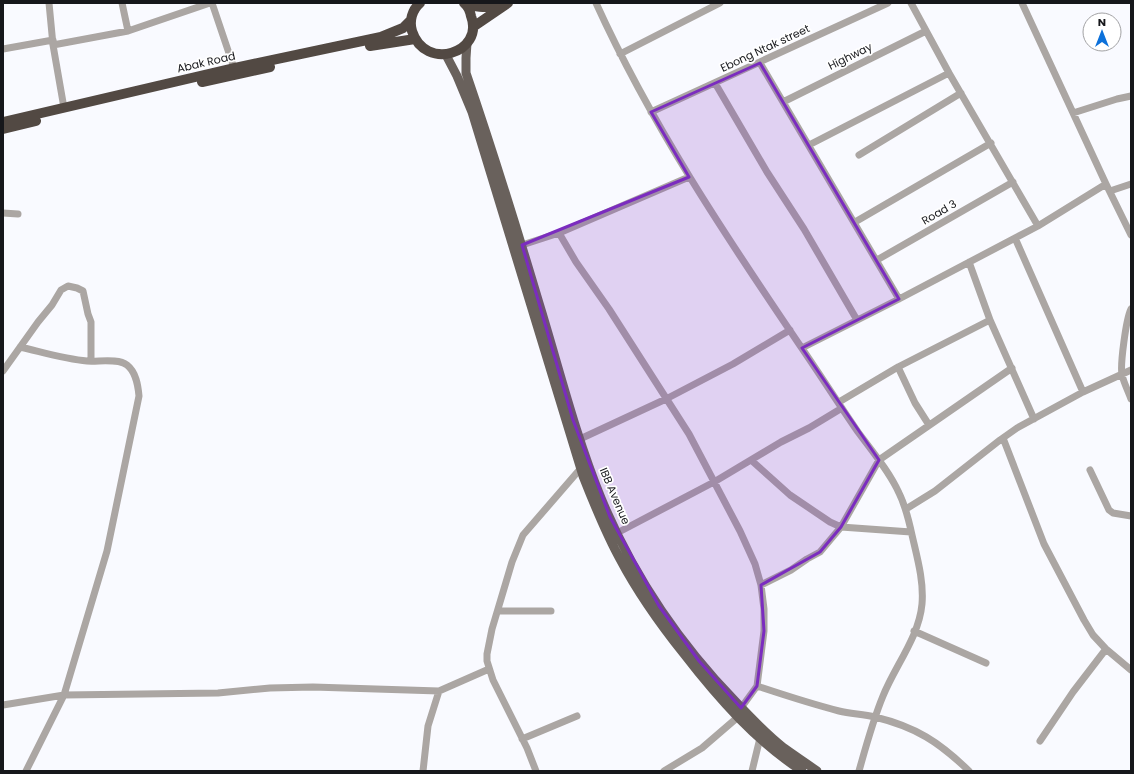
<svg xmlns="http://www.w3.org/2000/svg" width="1134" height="774" viewBox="0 0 1134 774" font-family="Poppins,sans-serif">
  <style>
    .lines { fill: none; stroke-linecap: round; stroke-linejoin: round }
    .minor { stroke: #aba6a3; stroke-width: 7 }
    .major { stroke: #69615c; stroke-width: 9 }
    .highway { stroke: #524943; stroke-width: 10 }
    .marked { fill: #7b2cbf; fill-opacity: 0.2; stroke: #7b2cbf; stroke-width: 3; stroke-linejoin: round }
    .labels { text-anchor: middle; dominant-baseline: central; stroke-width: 3.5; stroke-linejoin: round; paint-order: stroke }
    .street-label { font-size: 11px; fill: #16171b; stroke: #fff }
  </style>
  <rect width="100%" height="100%" fill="#f9faff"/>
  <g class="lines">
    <path class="minor" d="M49,3L53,45L64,108
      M122,3L128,31
      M212,3L234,68
      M596,3C651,124 725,235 799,344C819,373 838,403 858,432C872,451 889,471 899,493C906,507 909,521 912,535C917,557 924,581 922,604C919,637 895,666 883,696C873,720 866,746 859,771
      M911,3L949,73L1038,226
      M1022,3L1106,184L1131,235
      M53,45L128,31L210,3
      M3,49L53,40
      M620,54L720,3
      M760,63L899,299
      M715,83L767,172L804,229L857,320
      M783,102L926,31
      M651,112L888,3
      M1073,113L1117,99L1131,96
      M809,145L949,73
      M859,155L961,93
      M1110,191L1131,184
      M3,213L18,214
      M855,222L991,143
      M559,233L576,262L609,309L689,434L740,531L755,564L761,585L764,609V631L757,686L741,708
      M1015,238L1083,392
      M522,245L559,233L689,177
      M877,260L1013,182
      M969,262L990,320L1034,419
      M1131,309C1126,319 1120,365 1122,375C1124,383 1128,391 1131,399
      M20,347C42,352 65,359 87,361C98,362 118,358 127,365C136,372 138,385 139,396L107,551L64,695L26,771
      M802,348L899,299L1038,226L1106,184
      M898,367L915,403L929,425
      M3,371L38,322L52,305L61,290L68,286L77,288L83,291L88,314L91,322V361
      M839,402L898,367L990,320
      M1003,438L1044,544L1084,620L1093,635L1106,649L1131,670
      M580,439L666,399L733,364L790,330
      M751,460L790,495L830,522L841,527L911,532
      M1090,470L1109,510L1113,513L1131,516
      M906,509L935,491L1000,440L1017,428L1083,392L1131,370
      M617,533L714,482L781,442L809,428L842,408
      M761,585L791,570L807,559L820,552L841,527L879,460L1012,368
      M498,611H551
      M914,631L986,663
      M757,686C784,695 812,704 839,711C851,714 863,714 875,717C916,727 939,742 969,771
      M3,705L64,695L218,693L270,688L313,687L439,691L489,669
      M522,739L577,716
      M1040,741L1073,692L1106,649
      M423,771L428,726L439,691
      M536,771L527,748L493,680L487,661V654L492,629L512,562L523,535L581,468
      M664,771L702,748L738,717
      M752,771L760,738"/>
    <path class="major" d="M467,43L466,58V73C492,149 516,226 539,303C559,368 575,434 601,498C632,573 678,642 735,701C750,717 766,734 784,748C795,756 806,763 817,771
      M446,55L457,76L472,112L583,476C594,504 605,532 620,559C638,593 660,624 684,654C718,698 756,741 802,771"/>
    <path class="highway" d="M420,3C412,10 409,21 412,31C425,72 485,53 471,16C470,11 468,6 464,3
      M466,5C476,6 490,10 499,3
      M473,27L508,3
      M370,46L415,39
      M202,82L270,67
      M3,122L234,68L381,37L403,28L411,20
      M3,129L36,121"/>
  </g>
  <path class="marked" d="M760,63L899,299L802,348L879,460L841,527L820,552L761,585L764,631L757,686L741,708L699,661L659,606L610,517L573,420L522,245L689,177L651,112Z"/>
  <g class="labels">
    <g class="street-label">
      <text transform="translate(765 48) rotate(-25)">Ebong Ntak street</text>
      <text transform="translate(850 56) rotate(-26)">Highway</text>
      <text transform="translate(206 62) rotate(-13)">Abak Road</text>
      <text transform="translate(939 212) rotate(-30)">Road 3</text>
      <text transform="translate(615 496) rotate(67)">IBB Avenue</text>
    </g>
  </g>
  <rect width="1134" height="774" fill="none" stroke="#16171b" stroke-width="8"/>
  <g transform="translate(1102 32)"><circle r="19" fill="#ffffff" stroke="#a2a2a4"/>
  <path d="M0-3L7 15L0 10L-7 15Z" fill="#0d71da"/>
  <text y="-6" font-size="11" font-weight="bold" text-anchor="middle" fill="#16171b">N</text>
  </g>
</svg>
